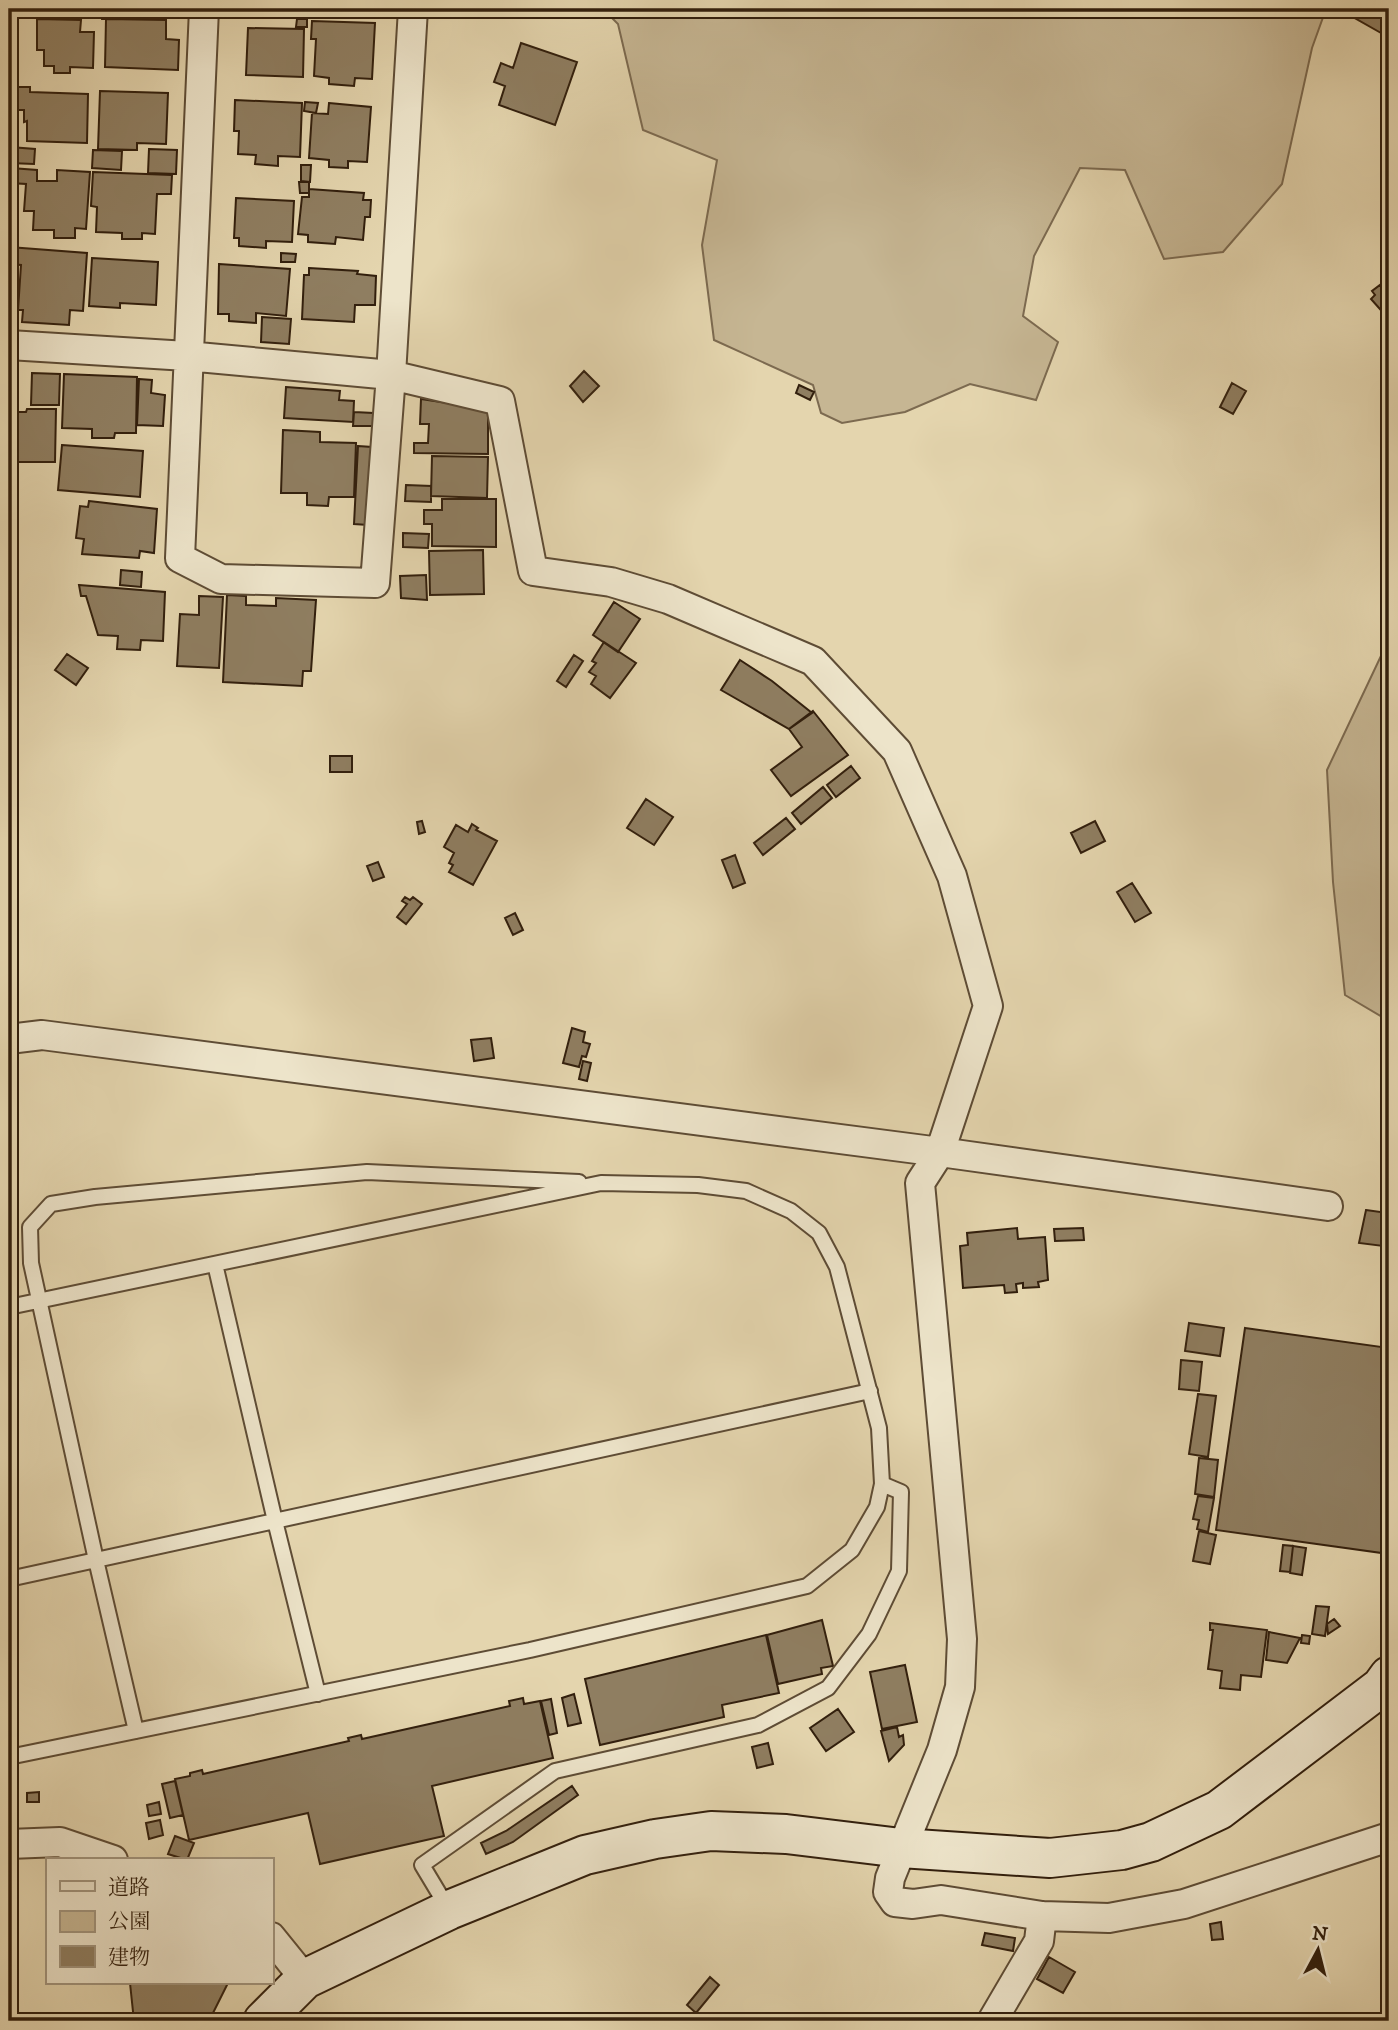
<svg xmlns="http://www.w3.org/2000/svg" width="1398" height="2030" viewBox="0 0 1398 2030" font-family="'IM FELL DW Pica','Noto Serif JP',serif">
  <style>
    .green { fill: #c6b693; stroke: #7c6a50; stroke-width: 2 }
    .building { fill: #8f7e61; stroke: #321f0d; stroke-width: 2 }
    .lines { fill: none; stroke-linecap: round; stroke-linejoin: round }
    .lane-casing { stroke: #5e4c35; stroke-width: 18 }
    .street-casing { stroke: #5e4c35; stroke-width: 32 }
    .secondary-casing { stroke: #321f0d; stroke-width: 42 }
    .lane { stroke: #ede4ca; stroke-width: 14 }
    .street { stroke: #ede4ca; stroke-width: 28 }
    .secondary { stroke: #ede4ca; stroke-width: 38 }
  </style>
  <rect width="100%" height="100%" fill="#e4d5ae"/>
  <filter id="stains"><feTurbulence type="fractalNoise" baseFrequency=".00286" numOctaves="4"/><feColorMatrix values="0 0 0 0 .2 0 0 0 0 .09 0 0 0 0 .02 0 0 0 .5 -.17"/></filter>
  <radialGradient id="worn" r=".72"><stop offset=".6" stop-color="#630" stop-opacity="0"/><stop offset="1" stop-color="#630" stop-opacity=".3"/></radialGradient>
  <path class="green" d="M603,9H1326L1312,48L1282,184L1223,252L1164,259L1125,170L1080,168L1034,256L1023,316L1058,342L1036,400L970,384L905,412L842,423L821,413L813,385L714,340L702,245L717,160L643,130L618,24Z
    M1389,639V1021L1345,995L1333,882L1327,770Z"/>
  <path class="building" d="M21,9H49L50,18H21Z
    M86,9H99V18H87Z
    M101,9H120L121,18L102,19Z
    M275,9H288V15H275Z
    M1357,9H1364L1387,22L1381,33L1353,17Z
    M1374,9H1389V20Z
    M37,19L81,20L80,32H94L93,68L70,67V73H54V66H44V50H37Z
    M106,19L166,20V39L179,40L178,70L105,67Z
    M297,19H307V27H296Z
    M312,21L375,23L372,79L355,78L354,86L329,84V78L314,76L316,39H311Z
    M248,28L304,29L303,77L246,75Z
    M521,43L577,62L555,125L499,105L505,86L494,82L501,63L513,68Z
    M13,87H30V92L88,94L87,143L27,141V121L24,122V110H13Z
    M100,91L168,93L166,144L137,143V150L98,149Z
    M235,100L302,103L300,157L278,156V166L255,164L256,155L238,154L239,131H234Z
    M305,102L318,103L316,113L304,111Z
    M329,103L371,107L367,162L348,161V168L329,167V160L309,158L312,113L328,114Z
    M10,147L35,149L34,164L10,163Z
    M149,149L177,150L176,174L148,173Z
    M93,150L122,151L121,170L92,168Z
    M301,165H311L310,182L301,181Z
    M11,168L37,170V181H57V170L90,172L86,229L75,228V238H54V230H33L34,211H24L26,184L10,183Z
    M93,172L172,175L171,194H157L155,234L142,233V239H122V233L96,232L97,207L91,206Z
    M299,182H309V193H300Z
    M309,189L364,193L363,200H371L370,217H365L363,240L336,237L335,244L308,242V235L298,234L302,197H309Z
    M236,198L294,201L292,242L266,241V248L239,246V238H234Z
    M9,247L87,253L83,311L70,310L69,325L22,322L23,310H18L21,265L9,264Z
    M281,253L296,254L295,262H281Z
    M92,258L158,262L156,305L120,303V308L89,306Z
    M219,264L290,269L286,316L256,313V323L229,321V314H218Z
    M309,268L358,271L357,274L376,276L375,305H355L354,322L302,319L304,275H309Z
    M1380,285L1389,296V315L1387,317L1371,299L1375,295L1372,291Z
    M262,317L291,319L289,344L261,342Z
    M584,371L599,386L583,402L570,386Z
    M32,373L60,374L59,405H31Z
    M64,374L137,377L136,433H115L114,438H92V429L62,428Z
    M139,379L152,380L151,393L165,395L163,426L137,425Z
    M1232,383L1246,391L1233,414L1220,407Z
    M799,385L814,392L810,400L796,393Z
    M286,387L340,391L339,400L354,401L353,422L284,418Z
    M421,399L488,409V454L414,453V443H428L429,424H420Z
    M27,409H56L55,462H16V458H11L12,412H26Z
    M354,412L373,413V426H353Z
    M283,430L320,432V442L356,443L354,497H329L328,506L307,505V493H281Z
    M62,445L143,451L140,497L58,490Z
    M358,446L372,447L368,525L354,524Z
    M432,456L488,457L487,498L431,496Z
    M406,485L431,486V502L405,501Z
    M442,499H496V547L432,546V524H424V510H442Z
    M89,501L157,509L154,553L140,551L139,558L82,554L84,539L76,538L80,506L88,507Z
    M403,533L429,534L428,548L403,547Z
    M483,550L484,594L430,595L429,551Z
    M121,570L142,572L141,587L120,585Z
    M426,575L427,600L401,598L400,576Z
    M79,585L165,592L163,641L141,640L140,650L117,649L118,636L98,635L86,596H81Z
    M227,595L246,596V605L276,606V598L316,600L311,671H303L302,686L223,682Z
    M199,596L223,597L219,668L177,666L180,614L199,615Z
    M614,602L640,619L618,652L593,635Z
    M604,642L636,663L610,698L591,684L596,676L589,672L596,663L592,661Z
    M67,654L88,668L76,685L55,670Z
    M574,655L583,661L566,687L557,681Z
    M740,660L772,681L812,713L789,729L721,690Z
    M813,711L848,755L791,796L771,770L802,747L789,729Z
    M330,756H352V772H330Z
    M851,766L860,778L836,797L827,785Z
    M823,787L832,798L801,824L792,813Z
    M646,799L673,817L654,845L627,828Z
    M786,818L795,829L763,855L754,843Z
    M422,821L425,832L419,834L417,822Z
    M1095,821L1105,841L1081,853L1071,833Z
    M472,824L478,828L476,830L497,841L473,885L449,872L453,865L449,863L454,853L444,847L456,825L468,832Z
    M735,855L745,883L733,888L722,860Z
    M378,862L384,877L373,881L367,866Z
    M1132,883L1151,913L1135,922L1117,892Z
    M405,897L410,900L413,897L422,904L406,924L397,917L407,904L402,901Z
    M515,913L523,930L513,935L505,918Z
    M572,1028L585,1032L583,1042L590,1044L586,1057L582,1056L579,1067L563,1063Z
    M491,1038L494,1058L474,1061L471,1040Z
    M583,1061L591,1063L587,1081L579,1079Z
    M1366,1210L1388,1213L1383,1246L1359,1243Z
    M1017,1228L1018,1239L1045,1237L1048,1280L1038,1282L1039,1287L1023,1288V1283L1016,1284L1017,1292L1005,1293L1004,1285L963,1288L960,1246L968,1245L967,1233Z
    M1083,1228L1084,1240L1055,1241L1054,1229Z
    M1189,1323L1224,1328L1220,1356L1185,1351Z
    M1245,1328L1389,1348V1554L1216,1530Z
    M1181,1360L1202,1362L1199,1391L1179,1389Z
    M1198,1394L1216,1396L1208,1457L1189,1454Z
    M1199,1458L1218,1460L1214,1497L1195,1494Z
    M1198,1496L1214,1498L1208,1532L1197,1529L1199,1520L1193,1519Z
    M1199,1531L1216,1535L1210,1564L1193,1561Z
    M1283,1545L1293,1546L1290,1572L1280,1571Z
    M1293,1546L1306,1548L1302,1575L1290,1573Z
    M1316,1606L1329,1607L1325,1636L1312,1634Z
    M1334,1619L1340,1626L1328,1634L1327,1624Z
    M822,1620L833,1666L821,1668L822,1674L778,1684L767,1635Z
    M1210,1623L1267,1630L1261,1677L1241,1675L1240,1690L1220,1688L1222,1671L1208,1669L1213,1630H1210Z
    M1269,1632L1300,1638L1287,1663L1266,1660Z
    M766,1635L779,1693L722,1705L724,1717L600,1745L585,1679Z
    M1302,1635L1310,1636L1309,1644L1301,1643Z
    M905,1665L917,1722L882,1729L870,1672Z
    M574,1694L581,1723L568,1726L562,1698Z
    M523,1698L524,1704L540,1701L553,1758L432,1786L444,1836L320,1864L308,1813L189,1840L175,1779L190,1776V1773L202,1770L203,1774L349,1741L348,1738L361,1735L362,1739L510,1706L509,1701Z
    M551,1699L557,1733L549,1735L541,1701Z
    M838,1709L854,1732L826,1751L810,1728Z
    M897,1727L899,1737L903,1735L904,1745L889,1761L881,1731Z
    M768,1743L773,1764L757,1768L752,1747Z
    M175,1781L183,1815L170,1818L162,1784Z
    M572,1786L578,1795L513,1842L486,1854L481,1843L506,1831Z
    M39,1792V1802H27V1793Z
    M159,1802L161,1814L149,1816L147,1805Z
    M160,1820L163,1835L149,1839L146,1823Z
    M175,1836L194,1843L187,1860L168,1854Z
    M1221,1922L1223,1939L1212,1940L1210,1924Z
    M985,1933L1015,1938L1013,1951L982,1945Z
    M1049,1957L1075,1972L1063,1993L1037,1979Z
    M710,1977L719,1985L696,2013L687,2005Z
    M130,1983H228L209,2021H134Z"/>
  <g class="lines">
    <defs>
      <path id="lane" d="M215,1264L275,1521L318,1694
        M9,1307L601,1183L698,1185L746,1191L791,1211L819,1233L837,1267L879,1428L882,1484L877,1507L852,1550L807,1586L530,1650L9,1757
        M9,1579L870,1391
        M136,1731L96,1560L31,1263L30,1227L51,1204L95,1197L367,1172L579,1182
        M449,1910L422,1865L555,1771L758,1725L828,1688L869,1634L899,1571L901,1492L882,1484"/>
      <path id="street" d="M204,9L180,558L221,579L375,583L391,375L413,9
        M9,345L187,356L391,375L500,401L533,571L611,582L668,599L813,661L897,751L952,876L988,1006L940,1152L920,1183L962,1639L960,1687L942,1750L890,1878L888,1892L895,1902L913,1904L941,1900L1042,1916L1109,1918L1184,1904L1389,1837
        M9,1039L42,1035L940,1152L1328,1206
        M9,1844L60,1842L113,1860
        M271,1937L305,1979
        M992,2021L1039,1941L1042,1916"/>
      <path id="secondary" d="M263,2021L305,1979L449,1910L585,1855L655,1839L711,1831L786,1834L901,1848L1050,1858L1122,1850L1151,1842L1219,1810L1381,1687L1389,1676"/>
    </defs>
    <use href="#lane" class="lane-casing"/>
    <use href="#street" class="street-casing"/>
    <use href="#secondary" class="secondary-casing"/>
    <use href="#lane" class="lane"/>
    <use href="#street" class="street"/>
    <use href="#secondary" class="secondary"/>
  </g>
  <rect width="1398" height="2030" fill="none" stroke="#e4d5ae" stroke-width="35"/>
  <rect x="10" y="10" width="1377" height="2009" fill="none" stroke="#321f0d" stroke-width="3.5"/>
  <rect x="18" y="18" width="1363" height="1995" fill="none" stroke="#321f0d" stroke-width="2"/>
  <rect x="46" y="1858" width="228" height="126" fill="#ede4ca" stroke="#a2957e" stroke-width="2"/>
  <rect x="60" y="1881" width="35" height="10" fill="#ede4ca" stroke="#a2957e" stroke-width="2"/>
  <text x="108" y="1894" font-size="21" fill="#321f0d">道路</text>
  <rect x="60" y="1911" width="35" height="21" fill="#c6b693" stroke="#a2957e" stroke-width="2"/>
  <text x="108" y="1928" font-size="21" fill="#321f0d">公園</text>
  <rect x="60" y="1946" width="35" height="21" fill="#8f7e61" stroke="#a2957e" stroke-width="2"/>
  <text x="108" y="1964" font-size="21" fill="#321f0d">建物</text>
  <g transform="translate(1318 1950) rotate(7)" stroke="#ede4ca" stroke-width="5" paint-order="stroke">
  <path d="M0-5L12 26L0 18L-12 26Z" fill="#321f0d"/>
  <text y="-10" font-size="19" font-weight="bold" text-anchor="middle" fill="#321f0d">N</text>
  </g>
  <rect width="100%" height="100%" filter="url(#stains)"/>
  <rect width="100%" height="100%" fill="url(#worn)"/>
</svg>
